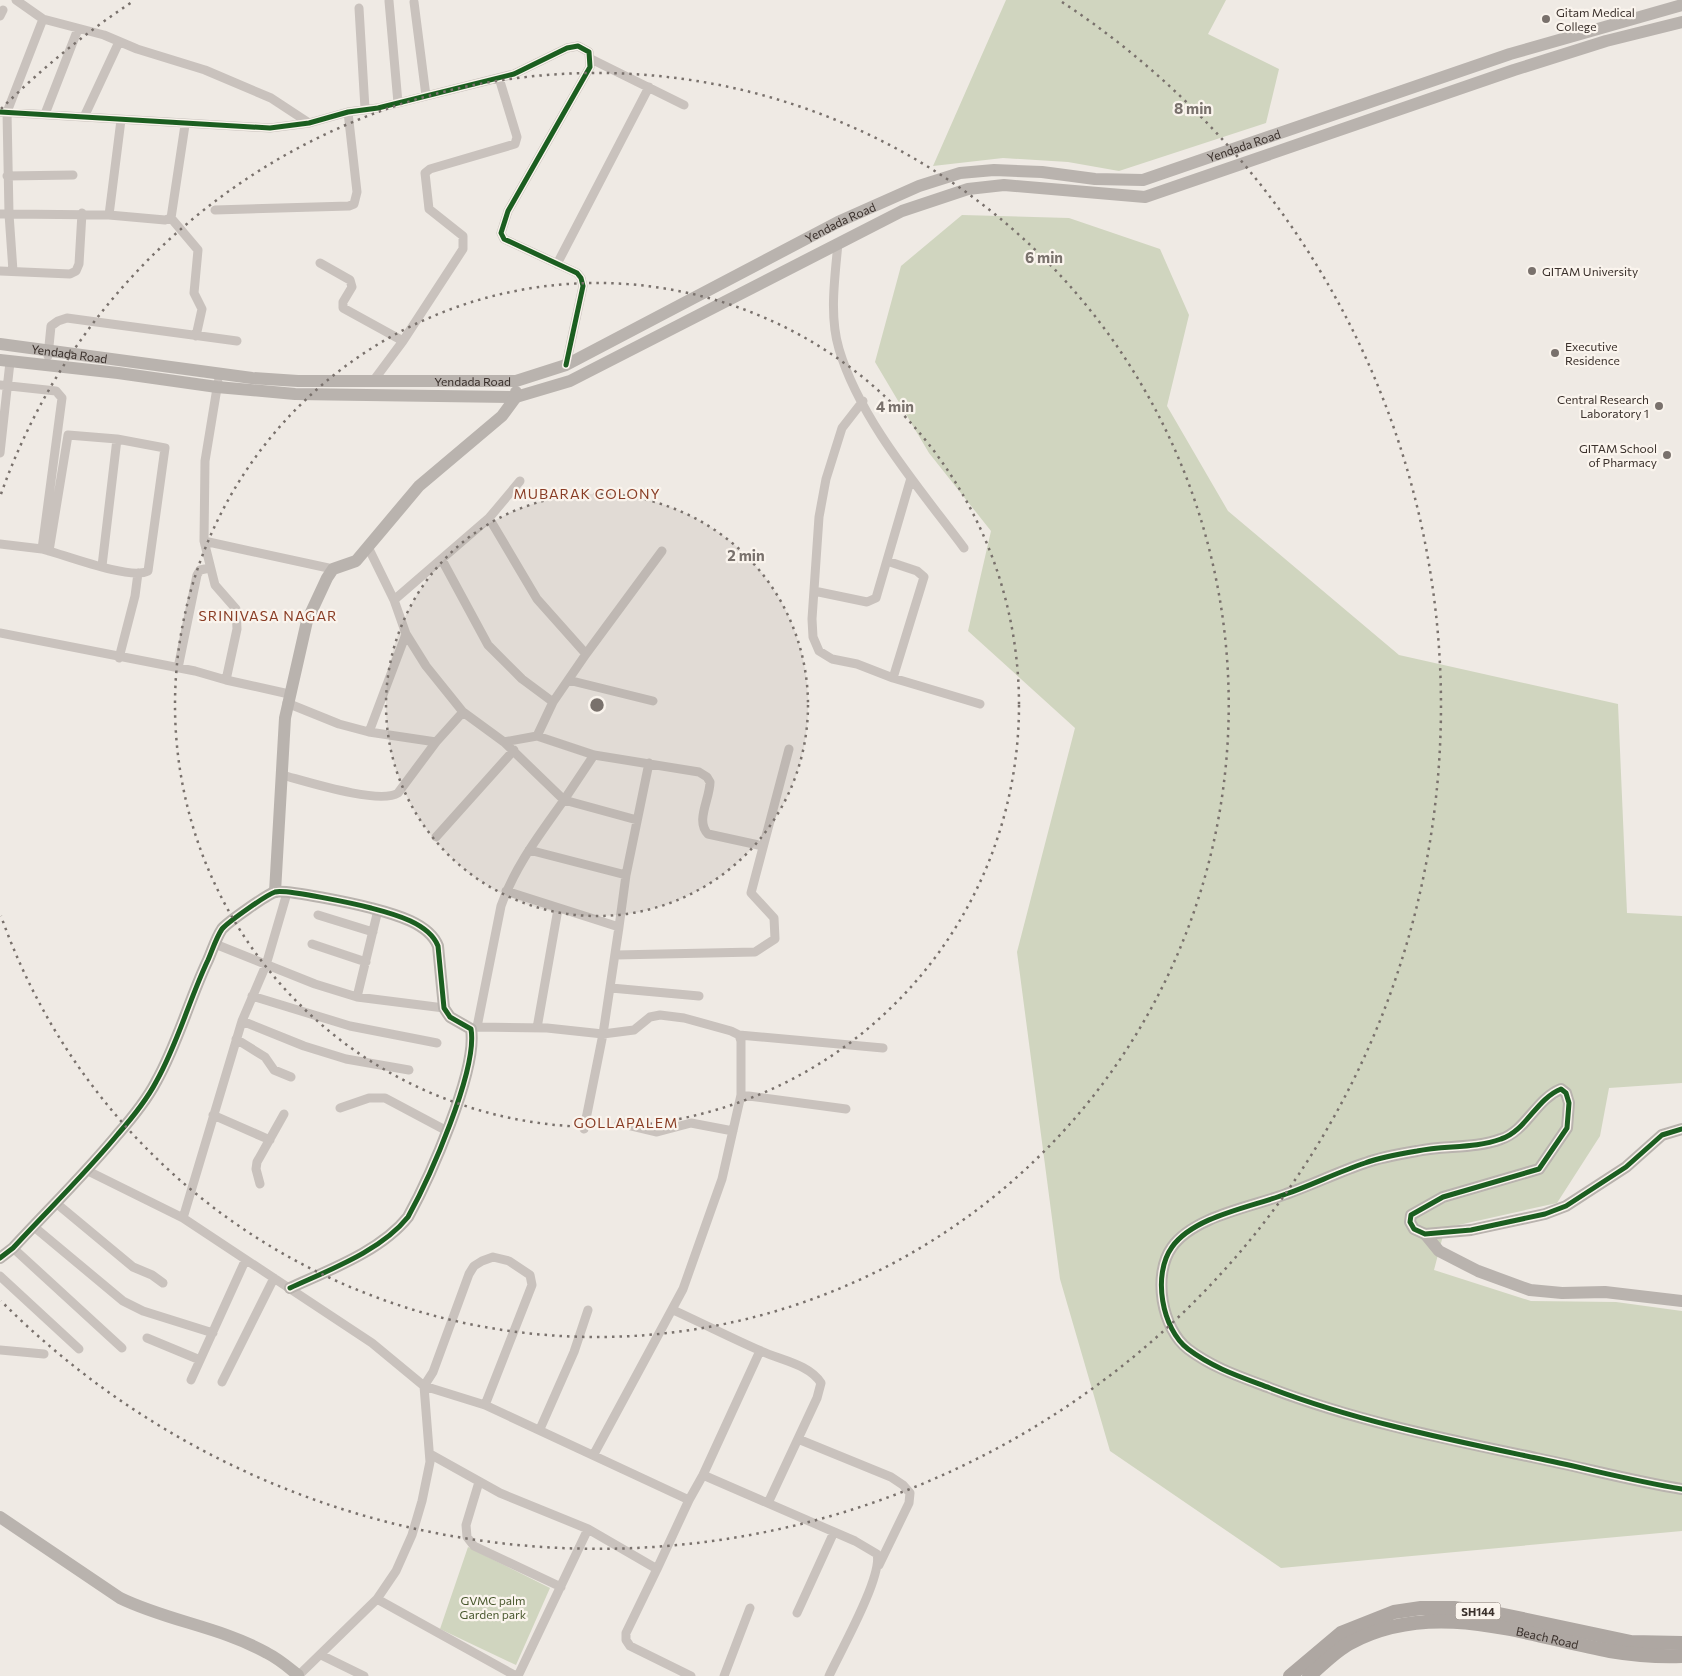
<svg xmlns="http://www.w3.org/2000/svg" width="1682" height="1676" viewBox="0 0 1682 1676" font-family="Commissioner,sans-serif">
  <style>
    .green { fill: #d0d5bf }
    .lines { fill: none; stroke-linecap: round; stroke-linejoin: round }
    .street { stroke: #c9c2bd; stroke-width: 9 }
    .secondary { stroke: #b9b3ae; stroke-width: 12 }
    .primary { stroke: #aea7a2; stroke-width: 14 }
    .cycleway-casing { stroke: #faf4ed; stroke-width: 8 }
    .cycleway { stroke: #1b5e20; stroke-width: 5 }
    .ring { fill: none; stroke: #79716c; stroke-width: 2.5; stroke-dasharray: 2.5 5 }
    .poi-dot { fill: #79716c; stroke: #faf4ed; stroke-width: 2 }
    .labels { text-anchor: middle; dominant-baseline: central; stroke-width: 4.5; stroke-linejoin: round; paint-order: stroke }
    .shield { fill: #faf4ed; stroke: #746b65; stroke-width: 1 }
    .shield-label { font-size: 11px; font-weight: bold; fill: #3a302b }
    .poi-label { font-size: 12px; fill: #3a302b; stroke: #faf4ed; text-anchor: start }
    .street-label { font-size: 12px; fill: #3a302b; stroke: #faf4ed }
    .park-label { font-size: 12px; fill: #49582e; stroke: #faf4ed }
    .neighbourhood-label { font-size: 14px; letter-spacing: 1px; fill: #893c24; stroke: #faf4ed }
    .centre { fill: #79716c; stroke: #faf4ed; stroke-width: 2.5 }
    .ring-label { font-size: 15px; text-anchor: middle; font-weight: bold; fill: #79716c; stroke: #faf4ed; stroke-width: 4.5; stroke-linejoin: round; paint-order: stroke }
  </style>
  <rect width="100%" height="100%" fill="#efeae4"/>
  <path class="green" d="M1006,0H1226L1208,34L1279,69L1266,123L1119,171L1068,162L1003,158L933,166Z
    M962,215L1069,218L1160,249L1189,315L1167,406L1228,511L1399,655L1618,704L1627,913L1682,916V1083L1609,1088L1600,1136L1557,1203L1445,1228L1434,1270L1531,1301L1616,1302L1682,1311V1531L1281,1568L1110,1451L1060,1279L1017,952L1075,728L968,631L991,531L929,453L875,362L901,266Z
    M468,1547L550,1588L516,1665L440,1629Z"/>
  <g class="lines">
    <path class="street" d="M16,0L43,19
      M389,1L398,103
      M414,2L426,96
      M359,8L365,109
      M0,16L3,10
      M591,59L684,105
      M0,112L270,128L309,123L348,112L378,108L514,74L567,48L578,46L589,52L590,67L508,211L501,233L504,239L577,273L581,278L583,286L566,365
      M45,114L78,29
      M84,117L119,42
      M7,176L73,175
      M215,210L349,206L354,204L357,192L348,112
      M0,214H9L7,112L43,19L104,35L137,49L205,70L271,98L309,123
      M109,215L165,220L171,218L185,125
      M171,218L198,250L194,293L202,309L196,336
      M838,243C835,277 829,316 839,349C860,420 920,489 964,548
      M320,263L350,280L352,287L343,302V308L403,341L463,249V236L429,209L425,173L430,169L515,144L517,137L499,78
      M557,264L649,87
      M0,271L70,274L76,271L79,264L82,213
      M13,271L9,214L109,215L121,120
      M48,356L51,326L58,321L67,318L237,341
      M374,380L403,341
      M218,382L205,461L204,541L215,585L236,609L237,629L226,680L289,694
      M0,385L56,391L62,398L42,549L0,544
      M863,401L842,428L826,479L819,517L812,619L813,637L819,651L832,659L857,664L893,678L980,704
      M0,453L10,362
      M489,518L520,481
      M204,541L333,569
      M368,547L394,600L406,634L426,666L463,712
      M42,549L49,551C70,557 131,580 148,571L165,448L117,439L68,435L49,551
      M442,560L488,645L522,679L553,702
      M887,561L917,571L924,577L893,678
      M102,566L117,439
      M814,591L867,602L876,598L911,478
      M394,600L489,518L537,599L586,654L553,702L537,736
      M0,633L195,671L226,680
      M586,654L662,551
      M119,658L135,596L138,573
      M178,668L197,575L200,570L210,568
      M568,680L653,701
      M287,703L339,724L369,732L436,742
      M369,732L406,634
      M504,742L564,800L594,755
      M282,775C305,781 379,805 398,793L436,742L463,712L504,742L537,736L594,755L699,772L707,777L710,782C710,799 695,821 708,834L763,846
      M436,837L514,750
      M529,850L626,875L619,927
      M626,875L649,763
      M506,891L619,927L603,1034L584,1129
      M318,915L373,932
      M215,944L315,984L357,997L444,1008
      M312,944L366,962
      M616,955L755,952L775,939L774,918L751,893L789,749
      M611,988L699,996
      M252,996L350,1026L437,1043
      M357,997L378,910
      M242,1021L304,1046L346,1059L409,1070
      M477,1027L501,906C515,866 540,834 564,800L637,820
      M537,1028L558,909
      M471,1029L477,1027L547,1028L603,1034L634,1030L650,1017L660,1015L684,1018L731,1031L739,1035L741,1041V1095L722,1179L683,1289L594,1454
      M739,1035L883,1048
      M236,1039L265,1057L274,1070L291,1077
      M741,1095L846,1109
      M340,1108L369,1098H385L447,1131
      M213,1115L270,1140
      M619,1123L657,1132L691,1123L733,1131
      M88,1171L183,1218L372,1343L424,1386L430,1462L422,1501L412,1535L396,1571L377,1599L298,1676
      M260,1184L256,1169L257,1162L284,1114
      M56,1203L133,1267L152,1275L163,1283
      M183,1218L242,1021L266,965L287,893
      M33,1226L123,1301L143,1311L213,1333
      M13,1248L122,1348
      M0,1276L79,1349
      M673,1310C702,1323 731,1338 761,1351C780,1360 809,1364 821,1383L817,1398L768,1503
      M147,1338L200,1360
      M0,1350L44,1354
      M191,1380L245,1261
      M222,1382L274,1278
      M485,1405L532,1285L530,1275L509,1261L493,1257L482,1261L474,1266L469,1274L433,1372L424,1386L485,1405L689,1500L657,1569
      M540,1429L574,1352L588,1310
      M798,1439L891,1477L903,1485L910,1493L909,1503L879,1565
      M430,1454L500,1493L588,1529
      M703,1475L855,1541L877,1554C883,1576 840,1652 829,1676
      M479,1482L466,1525L467,1537L474,1546L561,1587
      M689,1500L703,1475L760,1351
      M377,1599L516,1676
      M797,1613L834,1532
      M321,1655L364,1676
      M518,1676L588,1529L657,1569L626,1633V1640L630,1646L691,1676
      M724,1676L750,1608"/>
    <g class="secondary">
      <path id="s1" d="M0,344L252,378L298,381H516L566,365L838,222L919,186L960,173L994,170L1042,172L1095,179L1143,180L1510,54L1682,5"/>
      <path d="M0,360L118,373L217,387L295,394L516,397L570,381L902,211L968,189L1004,185L1145,197L1514,70L1606,41L1682,22"/>
      <path d="M275,892L285,718L307,621L327,578L333,569L356,561L419,486L502,416L516,397V392"/>
      <path d="M1682,1129L1662,1135L1626,1167L1566,1206L1545,1214L1471,1230L1425,1234L1414,1229L1410,1222L1411,1215L1443,1197L1539,1169L1567,1128L1569,1103L1566,1093L1561,1089C1536,1099 1526,1131 1501,1139C1474,1149 1444,1145 1417,1151C1399,1154 1381,1157 1365,1163C1338,1172 1312,1185 1286,1194C1252,1207 1194,1216 1172,1247C1152,1275 1162,1329 1188,1349C1213,1368 1241,1377 1270,1388C1356,1421 1446,1439 1536,1458C1585,1468 1633,1481 1682,1489"/>
      <path d="M1425,1234L1439,1251L1478,1271L1530,1290L1562,1293L1605,1292L1682,1301"/>
      <path d="M0,1258L13,1248C48,1210 85,1174 118,1134C132,1118 146,1101 156,1082C178,1043 189,1000 208,960C212,951 216,938 222,929C228,922 266,895 275,892C286,889 356,904 371,908C394,914 429,923 438,946L444,1008L450,1017L471,1029C478,1070 429,1179 408,1217C381,1251 329,1270 290,1288"/>
      <path d="M0,1517L120,1598C167,1621 221,1627 267,1653C279,1659 288,1667 298,1675"/>
    </g>
    <g class="primary">
      <path d="M1290,1676L1341,1633L1394,1612L1421,1608H1454L1499,1614L1631,1642L1682,1643"/>
      <path id="s2" d="M1309,1676C1322,1665 1335,1651 1350,1643C1433,1598 1525,1635 1610,1651C1634,1655 1658,1657 1682,1656"/>
    </g>
    <defs>
      <path id="cycleway" d="M0,112L270,128L309,123L348,112L378,108L514,74L567,48L578,46L589,52L590,67L508,211L501,233L504,239L577,273L581,278L583,286L566,365
        M1682,1129L1662,1135L1626,1167L1566,1206L1545,1214L1471,1230L1425,1234L1414,1229L1410,1222L1411,1215L1443,1197L1539,1169L1567,1128L1569,1103L1566,1093L1561,1089C1536,1099 1526,1131 1501,1139C1474,1149 1444,1145 1417,1151C1399,1154 1381,1157 1365,1163C1338,1172 1312,1185 1286,1194C1252,1207 1194,1216 1172,1247C1152,1275 1162,1329 1188,1349C1213,1368 1241,1377 1270,1388C1356,1421 1446,1439 1536,1458C1585,1468 1633,1481 1682,1489
        M0,1258L13,1248C48,1210 85,1174 118,1134C132,1118 146,1101 156,1082C178,1043 189,1000 208,960C212,951 216,938 222,929C228,922 266,895 275,892C286,889 356,904 371,908C394,914 429,923 438,946L444,1008L450,1017L471,1029C478,1070 429,1179 408,1217C381,1251 329,1270 290,1288"/>
    </defs>
    <use href="#cycleway" class="cycleway-casing"/>
    <use href="#cycleway" class="cycleway"/>
  </g>
  <circle cx="597" cy="705" r="211" fill="#79716c" fill-opacity=".12"/>
  <g class="ring">
    <circle cx="597" cy="705" r="211"/>
    <circle cx="597" cy="705" r="422"/>
    <path d="M1 494A632 632 0 1 1 1 916"/>
    <path d="M1 109A843 843 0 0 1 132 2M1062 2A843 843 0 1 1 1 1301"/>
  </g>
  <g class="poi-dot">
    <circle cx="1546" cy="19" r="5"/>
    <circle cx="1532" cy="271" r="5"/>
    <circle cx="1555" cy="353" r="5"/>
    <circle cx="1659" cy="406" r="5"/>
    <circle cx="1667" cy="455" r="5"/>
  </g>
  <g class="labels">
    <rect class="shield" x="1455.5" y="1602.5" width="45" height="17" rx="4"/>
    <g class="shield-label">
      <text x="1478" y="1611">SH144</text>
    </g>
    <g class="poi-label">
      <text x="1556" y="12">Gitam Medical<tspan x="1556" dy="14">College</tspan></text>
      <text x="1542" y="271">GITAM University</text>
      <text x="1565" y="346">Executive<tspan x="1565" dy="14">Residence</tspan></text>
      <text x="1649" y="399" text-anchor="end">Central Research<tspan x="1649" dy="14">Laboratory 1</tspan></text>
      <text x="1657" y="448" text-anchor="end">GITAM School<tspan x="1657" dy="14">of Pharmacy</tspan></text>
    </g>
    <g class="street-label">
      <text stroke="none"><textPath href="#s1" startOffset="1300">Yendada Road</textPath></text>
      <text stroke="none"><textPath href="#s1" startOffset="880">Yendada Road</textPath></text>
      <text stroke="none"><textPath href="#s1" startOffset="70">Yendada Road</textPath></text>
      <text stroke="none"><textPath href="#s1" startOffset="475">Yendada Road</textPath></text>
      <text stroke="none"><textPath href="#s2" startOffset="255">Beach Road</textPath></text>
    </g>
    <g class="park-label">
      <text x="493" y="1600">GVMC palm<tspan x="493" dy="14">Garden park</tspan></text>
    </g>
    <g class="neighbourhood-label">
      <text x="587" y="493">MUBARAK COLONY</text>
      <text x="268" y="615">SRINIVASA NAGAR</text>
      <text x="626" y="1122">GOLLAPALEM</text>
    </g>
  </g>
  <circle cx="597" cy="705" r="8" class="centre"/>
  <g class="ring-label">
    <text x="1193" y="114">8 min</text>
    <text x="1044" y="263">6 min</text>
    <text x="895" y="412">4 min</text>
    <text x="746" y="561">2 min</text>
  </g>
</svg>
